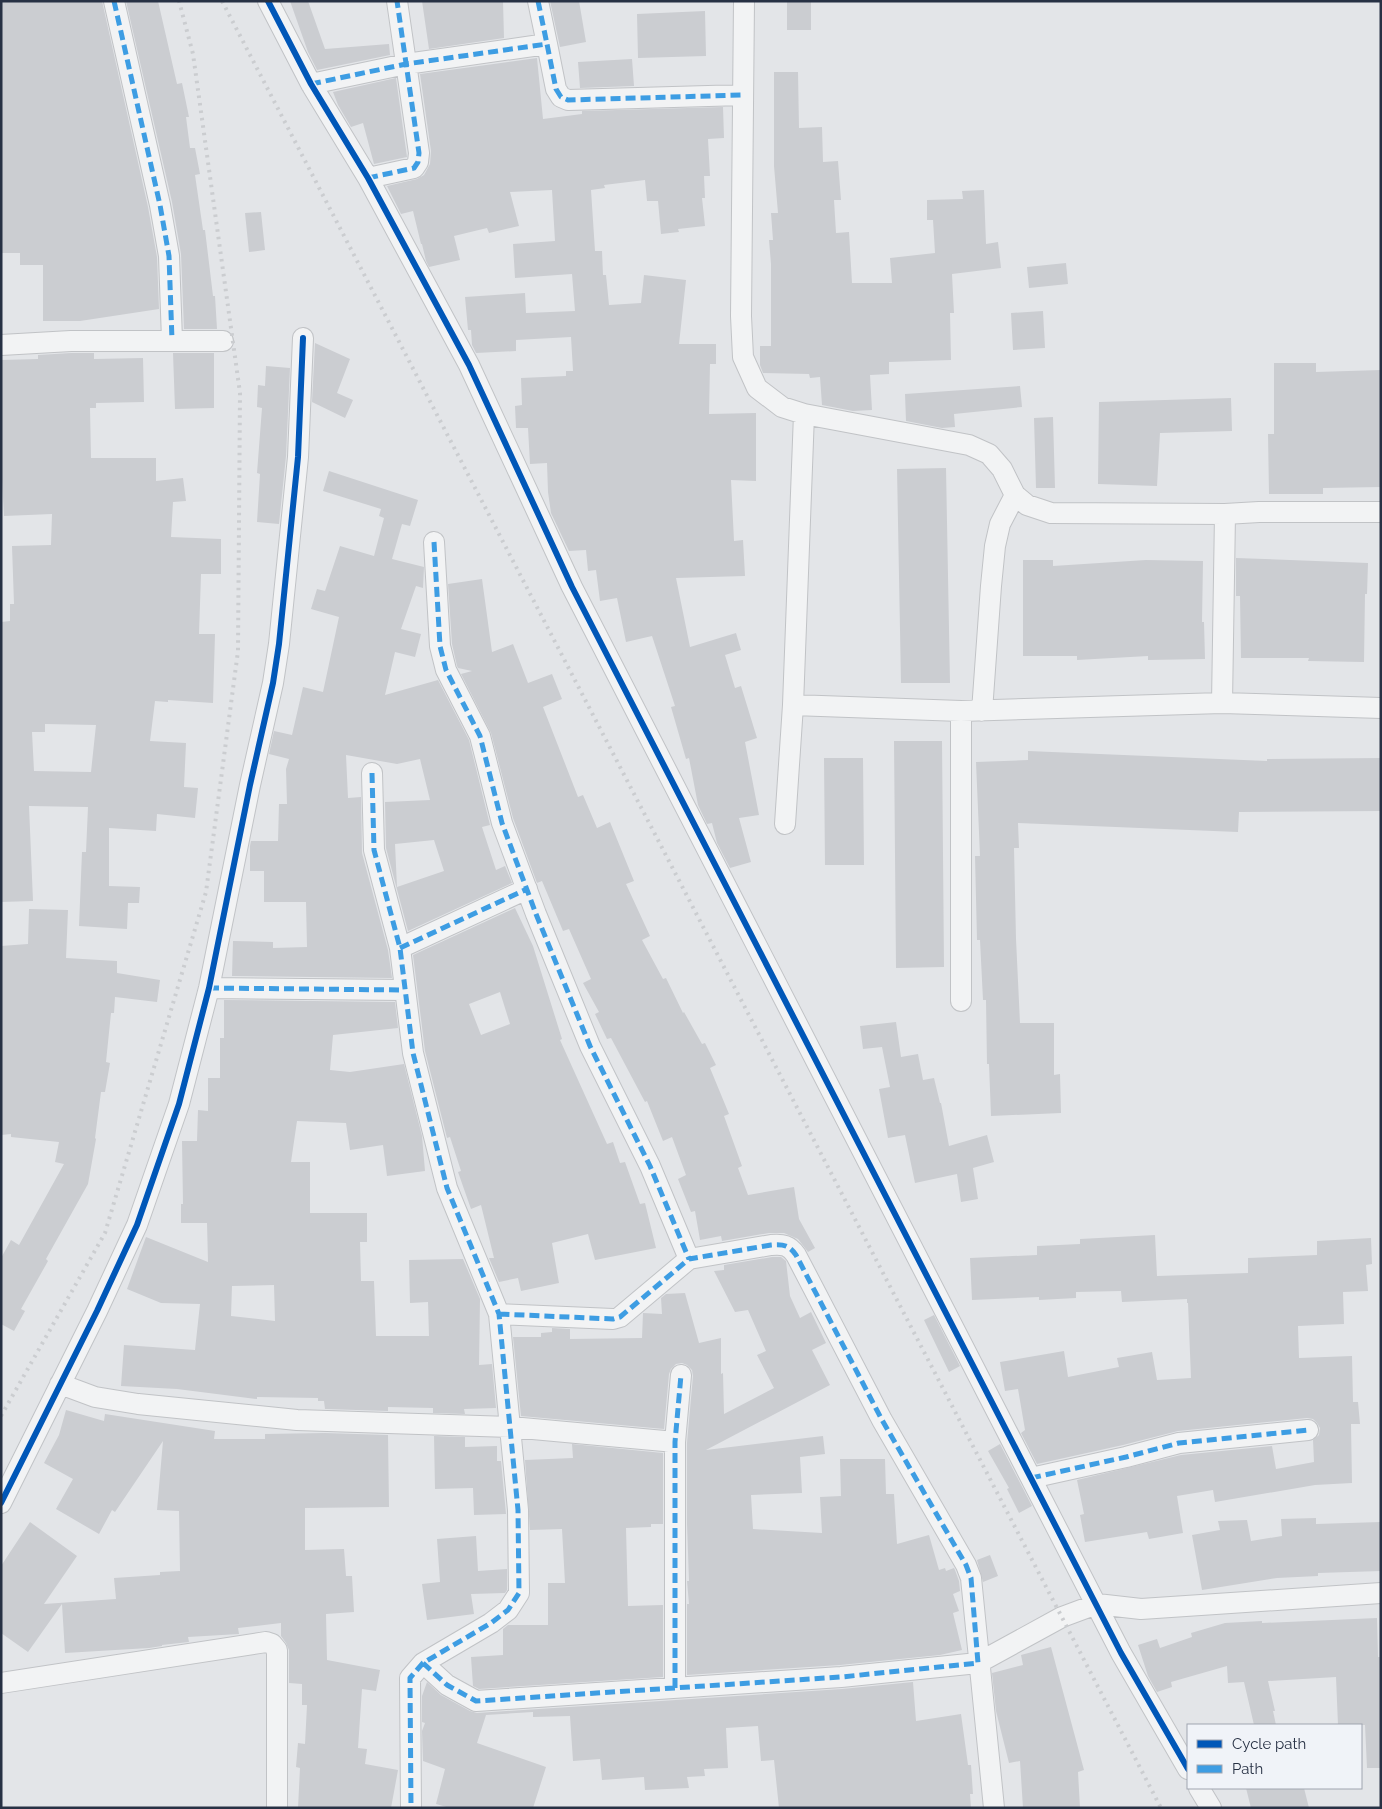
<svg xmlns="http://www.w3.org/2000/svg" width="1382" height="1809" viewBox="0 0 1382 1809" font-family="Raleway,sans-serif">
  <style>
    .building { fill: #cbcdd1; fill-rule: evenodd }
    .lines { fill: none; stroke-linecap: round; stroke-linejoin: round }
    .minor-casing { stroke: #c1c3c6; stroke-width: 22 }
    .minor { stroke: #f2f3f4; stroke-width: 20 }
    .rail { stroke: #cbcdd0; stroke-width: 4; stroke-dasharray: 2.5 5; stroke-linecap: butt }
    .quiet { stroke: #3d9de3; stroke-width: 5; stroke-dasharray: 10 5; stroke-linecap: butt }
    .cycleway-casing { stroke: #f0f3f8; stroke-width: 9 }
    .cycleway { stroke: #0057b8; stroke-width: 6 }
  </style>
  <rect width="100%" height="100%" fill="#e3e5e8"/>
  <path class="building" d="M1,1H102L148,207L157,257L159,309L80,321H43V265H20V253H1Z
    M126,1H158L177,84L182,83L189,117H186L190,148H195L200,174L195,175L203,230H205L213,296H215L217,329H184L181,254L172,202Z
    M290,1H308L325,49L389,44L390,55L317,70L308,52Z
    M422,1H503L504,38L429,49Z
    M550,1H579L586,42L560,47Z
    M787,1H811V30H787Z
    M705,11L706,56L638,58L637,14Z
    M537,58L543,119L582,114V111L723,107L724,138L708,139L710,176H704L705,198H702L705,226L678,229L679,232L661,234L658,201H647L645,180L604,185L605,188L591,190L595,251H602L603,275H606L609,305L641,303L644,275L686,280L679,344H716V364H710L709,414L756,413V481L731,480L734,541L743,540L745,576L676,578L690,647L736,633L741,650L725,655L735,688L741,686L757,738L745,742L759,815L739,818L751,862L730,868L717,843L712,823L707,824L698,805L689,758L686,759L671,707L675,706L652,636L626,642L617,598L600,601L596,570L588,571L586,550L569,551L551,513L548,492L547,463L530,464L528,428H516L515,406L522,405L521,378L566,376V371H573L571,337L516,340V351L476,353L472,345L471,330H468L465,297L525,293L526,313L575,311L572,274L515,278L513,244L555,241L552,190L510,192L519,226L489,233L487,228L454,236L460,260L429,267L426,261L422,244H421L413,211L401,214L387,186L417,179L424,175L430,164L431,151L420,74Z
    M632,59L634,86L580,88L578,62Z
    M774,72H798L799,128L822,127L823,162L838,161L841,200H834L836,233L849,232L852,283H892L890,258L935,253L933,220H927V200L963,199L962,191L984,190L986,244L998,242L1001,268L952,274L954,313H950L951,360L889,362V374L870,375L872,410L853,411L822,405L820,377L810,378L809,374L763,373L760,365V346H771V264L769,240H773L771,213H778L774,166Z
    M396,78L407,157L374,164L363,123L351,127L338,105L333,92Z
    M261,212L265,250L249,252L245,213Z
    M1066,263L1068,284L1029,288L1027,267Z
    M1043,311L1045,348L1013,350L1011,313Z
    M315,343L350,359L337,393L353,400L345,418L312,402Z
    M71,353H94V359L143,358L144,402L96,403V408H90L91,458H156V481L183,478L186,501L173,502L171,537L221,539V574H201L199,634H215L213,703L168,700V702L155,701L150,741L186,743L184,787L198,788L195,818L157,814L156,831L109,828V886L140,887L139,903H128L127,929L79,926L82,852H86L88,807L29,806L33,901L1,902V622L10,621V604H14L12,546L51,545L52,514L4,516L1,461V360L38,359V355ZM45,724L96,725L91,772L34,771L32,732H45Z
    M173,353H214V408L175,409Z
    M1274,363H1316V372L1381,370V487L1323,488V494H1269L1268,434H1274Z
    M266,366L290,368L286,456L279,524L257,522L260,474L257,473L262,408L257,407L258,385L265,386Z
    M1020,386L1022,407L954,414L955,427L942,428L906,421L905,394Z
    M1231,398L1232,431L1160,433L1157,486L1098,484L1099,402Z
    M1053,417L1055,488H1036L1034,418Z
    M946,468L950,683H901L897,469Z
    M329,471L418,500L410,526L402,524L392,559L424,567L423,588L416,586L401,629L421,634L415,657L395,652L385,695L438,680L469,740L490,825L482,827L496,870L505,866L512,883L408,931L386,848L385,802L430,800L420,759L397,764L346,755L348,798L361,797L362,853L388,950L392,978L232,976L233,941L273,942V948L307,947L306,902H264V871H250V846L251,841H278L279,804H287L286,769L289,759L269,754L274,731L292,735L303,687L323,692L339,617L311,609L317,589L325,591L340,546L374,556L384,518L379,516L381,509L323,491ZM434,840L444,871L397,887L395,844Z
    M1236,558L1368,563L1367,594H1365L1364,662L1308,661L1309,658H1241L1240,596H1236Z
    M1023,560H1053V566L1146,560L1203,561L1202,622H1204L1205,659L1148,660V656L1077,660V656H1023Z
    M482,579L492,652L513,644L528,683L552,674L562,699L543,707L578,797L583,795L597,828L610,822L634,881L626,884L650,936L642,940L663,979L666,978L683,1013L684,1012L702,1044L705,1043L716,1065L710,1068L729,1114L724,1116L742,1166L738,1168L748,1195L794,1187L799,1219L815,1248L808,1252L798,1239L784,1233H769L722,1241L721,1236L700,1240L695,1211L691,1212L678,1179L686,1175L672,1137L663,1141L647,1101L645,1102L611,1038L607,1039L595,1014L599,1012L583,983L591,979L569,929L563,931L542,881L537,883L513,818L491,733L461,674L472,671L458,668L457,666L452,644L448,584Z
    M894,741H942L944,967L896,968Z
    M1028,751L1267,761V759L1381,758V811L1239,812L1238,832L1018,823L1019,848H1014L1016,939L1020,1023H1054V1075L1060,1074L1061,1113L991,1116L989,1064H987L986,1000H983L980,940H977L975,856H980L976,762L1028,760Z
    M824,758H863L864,865H825Z
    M515,908L533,946L562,1039L560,1040L607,1144L613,1142L620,1163L625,1162L640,1204L645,1203L656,1248L595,1260L588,1234L552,1243L559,1283L521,1291L518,1278L499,1282L489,1258H494L481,1205L471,1209L458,1172L461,1171L450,1137L447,1138L425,1051L413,955ZM500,992L510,1024L481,1035L469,1004Z
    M29,909L68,910L66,958L117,961V973L160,980L157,1002L115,997L114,1013H111L106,1062L110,1063L105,1092H101L95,1138L96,1139L88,1184L46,1259L48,1261L21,1309L25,1311L14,1331L1,1324V1258L11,1240L19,1245L64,1164L55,1162L59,1142L11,1137V1134L1,1135V946L28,944Z
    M224,1000L395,1002L398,1028L333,1035L330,1070L350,1072L404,1064L422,1136L425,1171L387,1176L383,1145L350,1150L346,1123L297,1121L291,1162H310V1213H367V1242H360L361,1281H374L376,1336H429L428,1302L410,1303L409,1260L463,1259L480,1299L479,1365L492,1364L496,1408L464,1409L465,1414L433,1413V1408L388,1407V1411L325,1409L324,1401H318V1398L257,1397V1399L177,1389L121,1386L124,1345L195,1350L200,1304L161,1303L127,1289L146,1237L208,1262L207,1223H181V1204H183L182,1141H197L198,1110L208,1111V1078H220V1038H224ZM274,1285L275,1321L231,1316L232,1286Z
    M896,1022L901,1057L918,1054L923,1080L934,1078L940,1103H941L949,1146L987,1135L994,1162L973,1168L978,1199L961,1202L957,1174L915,1183L905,1135L888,1138L879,1089L890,1087L882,1047L863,1049L860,1026Z
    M1155,1235L1157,1276L1248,1273V1258L1317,1255V1241L1371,1238L1372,1264L1366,1265L1368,1291L1343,1292L1344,1324L1298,1326L1299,1358L1352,1356L1353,1402H1358L1360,1424H1351L1352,1483L1315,1485L1215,1502L1213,1490L1177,1496L1183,1533L1149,1539L1147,1532L1085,1542L1080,1515L1084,1514L1077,1480L1181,1455L1272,1446L1276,1469L1314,1462L1313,1440L1319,1435L1320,1428L1317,1423L1313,1419L1307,1418L1178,1431L1123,1445L1037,1464L1021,1433L1025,1430L1018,1389L1005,1391L1000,1362L1064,1351L1068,1377L1119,1367L1117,1358L1152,1352L1157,1380L1191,1378L1188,1303H1187V1299L1122,1302L1121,1291L1076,1292V1298L1039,1300V1297L972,1300L970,1258L1037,1255V1246L1080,1244V1239Z
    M772,1257H781L786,1261L790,1296L800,1318L811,1312L826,1343L812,1350L830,1385L706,1450L823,1436L825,1454L800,1457L802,1493L751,1495L753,1529L822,1533L820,1497L841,1496L840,1459H885L886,1494H894L897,1544L929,1535L939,1570L945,1568L946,1571L954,1568L955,1570L959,1581L960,1591L953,1594L959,1611L953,1613L962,1650L940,1655L840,1665L687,1675V1604H689L687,1581H689L687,1524V1443L693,1376L692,1370L687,1365L682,1363L676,1364L671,1369L669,1374L664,1429L521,1416L513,1337H541V1333L552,1332V1328L570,1329V1339L642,1338L643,1313L662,1314L661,1298L666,1294L685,1293L699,1343L721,1338V1374L723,1373L724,1414L774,1388L757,1355L766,1351L748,1310L735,1312L714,1271L724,1270V1265Z
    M934,1315L960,1366L949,1372L924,1320Z
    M66,1410L104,1421L105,1414L215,1431L214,1439H265V1434L325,1433L388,1435L389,1507L305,1508V1550L344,1549L346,1576H352L354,1612L326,1614L327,1660L380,1670L376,1691L362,1689L358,1748L367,1749L365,1764L398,1770L391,1808H298L300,1768L296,1767L298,1743L305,1744L307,1705H302V1684L289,1683V1650L286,1643L281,1636V1623L238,1628L239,1634L188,1637L189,1642L162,1645V1646L149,1648L65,1653L62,1604L28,1652L1,1633V1566L30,1522L77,1556L44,1604L116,1599L114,1578L160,1575V1572L180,1571L179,1511L157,1510L163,1441L115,1512L112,1510L99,1534L56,1509L73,1479L44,1463L59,1435Z
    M434,1436L465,1437V1447L497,1446V1461H501L506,1514L474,1515L473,1488L435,1489Z
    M572,1444L663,1453V1524H651V1527L626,1528L628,1606L663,1605V1677L479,1689L473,1686L471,1657L503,1655V1629L508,1625H548V1583H565L562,1529L530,1530L525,1460L573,1458Z
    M1000,1444L1032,1506L1019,1513L1007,1489L1009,1488L988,1451Z
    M1316,1518V1524L1381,1522V1571L1318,1573V1576L1277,1578L1202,1590L1192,1535L1220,1530L1218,1521L1247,1520L1251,1541L1282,1536L1281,1519Z
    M476,1536L478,1571L507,1569V1590L505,1593L471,1594L474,1614L427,1620L422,1584L440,1582L437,1539Z
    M990,1555L998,1576L983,1582L977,1560Z
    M1377,1618L1378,1657H1381V1768H1367L1365,1725H1338L1336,1677L1268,1681L1275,1711H1273L1276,1725H1254L1244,1682L1228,1683L1227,1666L1171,1682L1172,1687L1157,1692L1148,1676L1138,1645L1157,1639L1160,1648L1192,1637L1191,1633L1225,1623L1262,1621V1623Z
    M1051,1647L1084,1770L1078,1772L1080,1808H1023L1020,1761L1009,1763L996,1711L992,1673L1023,1665L1021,1655Z
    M427,1682L441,1695L470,1711L477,1713L842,1689L913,1682L916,1721L961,1714L968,1765H971L973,1794H970L971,1808H779L774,1760L761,1761L758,1726L726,1728L728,1768L704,1769L705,1776L687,1777L689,1788L645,1790L644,1777L602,1780L600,1759L573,1761L570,1716L533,1717V1712L486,1715L477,1743L546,1767L533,1808H450L436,1804L445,1769L423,1761L422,1731L425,1723L422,1722V1696Z
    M1246,1788H1304L1309,1808H1251Z"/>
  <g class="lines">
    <defs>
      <path id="minor" d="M114,1L160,205L169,256L172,340
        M268,1L311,84L368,178L469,365L572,587L1121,1653L1188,1769
        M538,1L547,44
        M744,1L741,316L743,357L757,388L782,407L804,414L969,445L989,454L1002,469L1015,495L1027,505L1051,513L1225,514L1259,512H1381
        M311,84L406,64L547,44L556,89L561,97L568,100L743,95
        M368,178L414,168L418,162L419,153L397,1
        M1,345L71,341H223
        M434,542L440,646L446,670L480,736L502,823L536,914L590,1046L650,1166L689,1259
        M1222,703L1225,514
        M793,705L961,711L1222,703L1381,708
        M982,711L991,586L995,546L1000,524L1015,495
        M372,773L374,850L400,948L413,1053L447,1188L499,1314L518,1510L519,1593L508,1610L491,1623L423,1663L410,1678L411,1808
        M785,824L793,705L804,414
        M400,948L527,889
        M209,988L404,990
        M961,1001V711
        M499,1314L613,1319L620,1317L689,1259L771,1245C783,1244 789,1245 796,1255L882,1420L966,1565L971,1578L994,1808
        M60,1384L95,1397L138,1404L297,1420L511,1427L675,1442
        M1031,1478L1126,1457L1179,1443L1308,1430
        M1,1503L97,1311L137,1225L179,1104L209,988L250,785L273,683L279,644L298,457L303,338
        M423,1663L447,1685L476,1701L841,1677L978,1663L1062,1617L1097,1604L1141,1609L1381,1593
        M1,1683L266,1642L272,1644L277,1650V1808
        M675,1688V1442L681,1375
        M1199,1788L1211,1808"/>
    </defs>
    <use href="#minor" class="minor-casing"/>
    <use href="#minor" class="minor"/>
    <path class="rail" d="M222,1L1161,1808
      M1,1416L105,1233L206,892L238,651L240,393L193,54L179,1"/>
    <path class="quiet" d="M114,1L160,205L169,256L172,340
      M538,1L547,44
      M311,84L406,64L547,44L556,89L561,97L568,100L743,95
      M368,178L414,168L418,162L419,153L397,1
      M434,542L440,646L446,670L480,736L502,823L536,914L590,1046L650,1166L689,1259
      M372,773L374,850L400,948L413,1053L447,1188L499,1314L518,1510L519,1593L508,1610L491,1623L423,1663L410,1678L411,1808
      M400,948L527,889
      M209,988L404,990
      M1031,1478L1126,1457L1179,1443L1308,1430
      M423,1663L447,1685L476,1701L841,1677L978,1663L971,1578L966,1565L882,1420L796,1255C789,1245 783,1244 771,1245L689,1259L620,1317L613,1319L499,1314
      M675,1688V1442L681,1375"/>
    <defs>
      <path id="cycleway" d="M268,1L311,84L368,178L469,365L572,587L1121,1653L1188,1769
        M1,1503L97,1311L137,1225L179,1104L209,988L250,785L273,683L279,644L298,457L303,338"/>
    </defs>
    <use href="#cycleway" class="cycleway-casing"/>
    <use href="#cycleway" class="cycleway"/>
  </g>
  <rect width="1382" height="1809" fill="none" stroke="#273144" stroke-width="5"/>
  <rect x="1187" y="1724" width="175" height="65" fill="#f0f3f8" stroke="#a0a5b0"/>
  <rect x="1197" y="1740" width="25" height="8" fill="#0057b8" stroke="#a0a5b0"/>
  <text x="1232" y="1749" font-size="15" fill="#273144">Cycle path</text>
  <rect x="1197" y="1765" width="25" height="8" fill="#3d9de3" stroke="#a0a5b0"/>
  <text x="1232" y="1774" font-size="15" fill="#273144">Path</text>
</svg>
